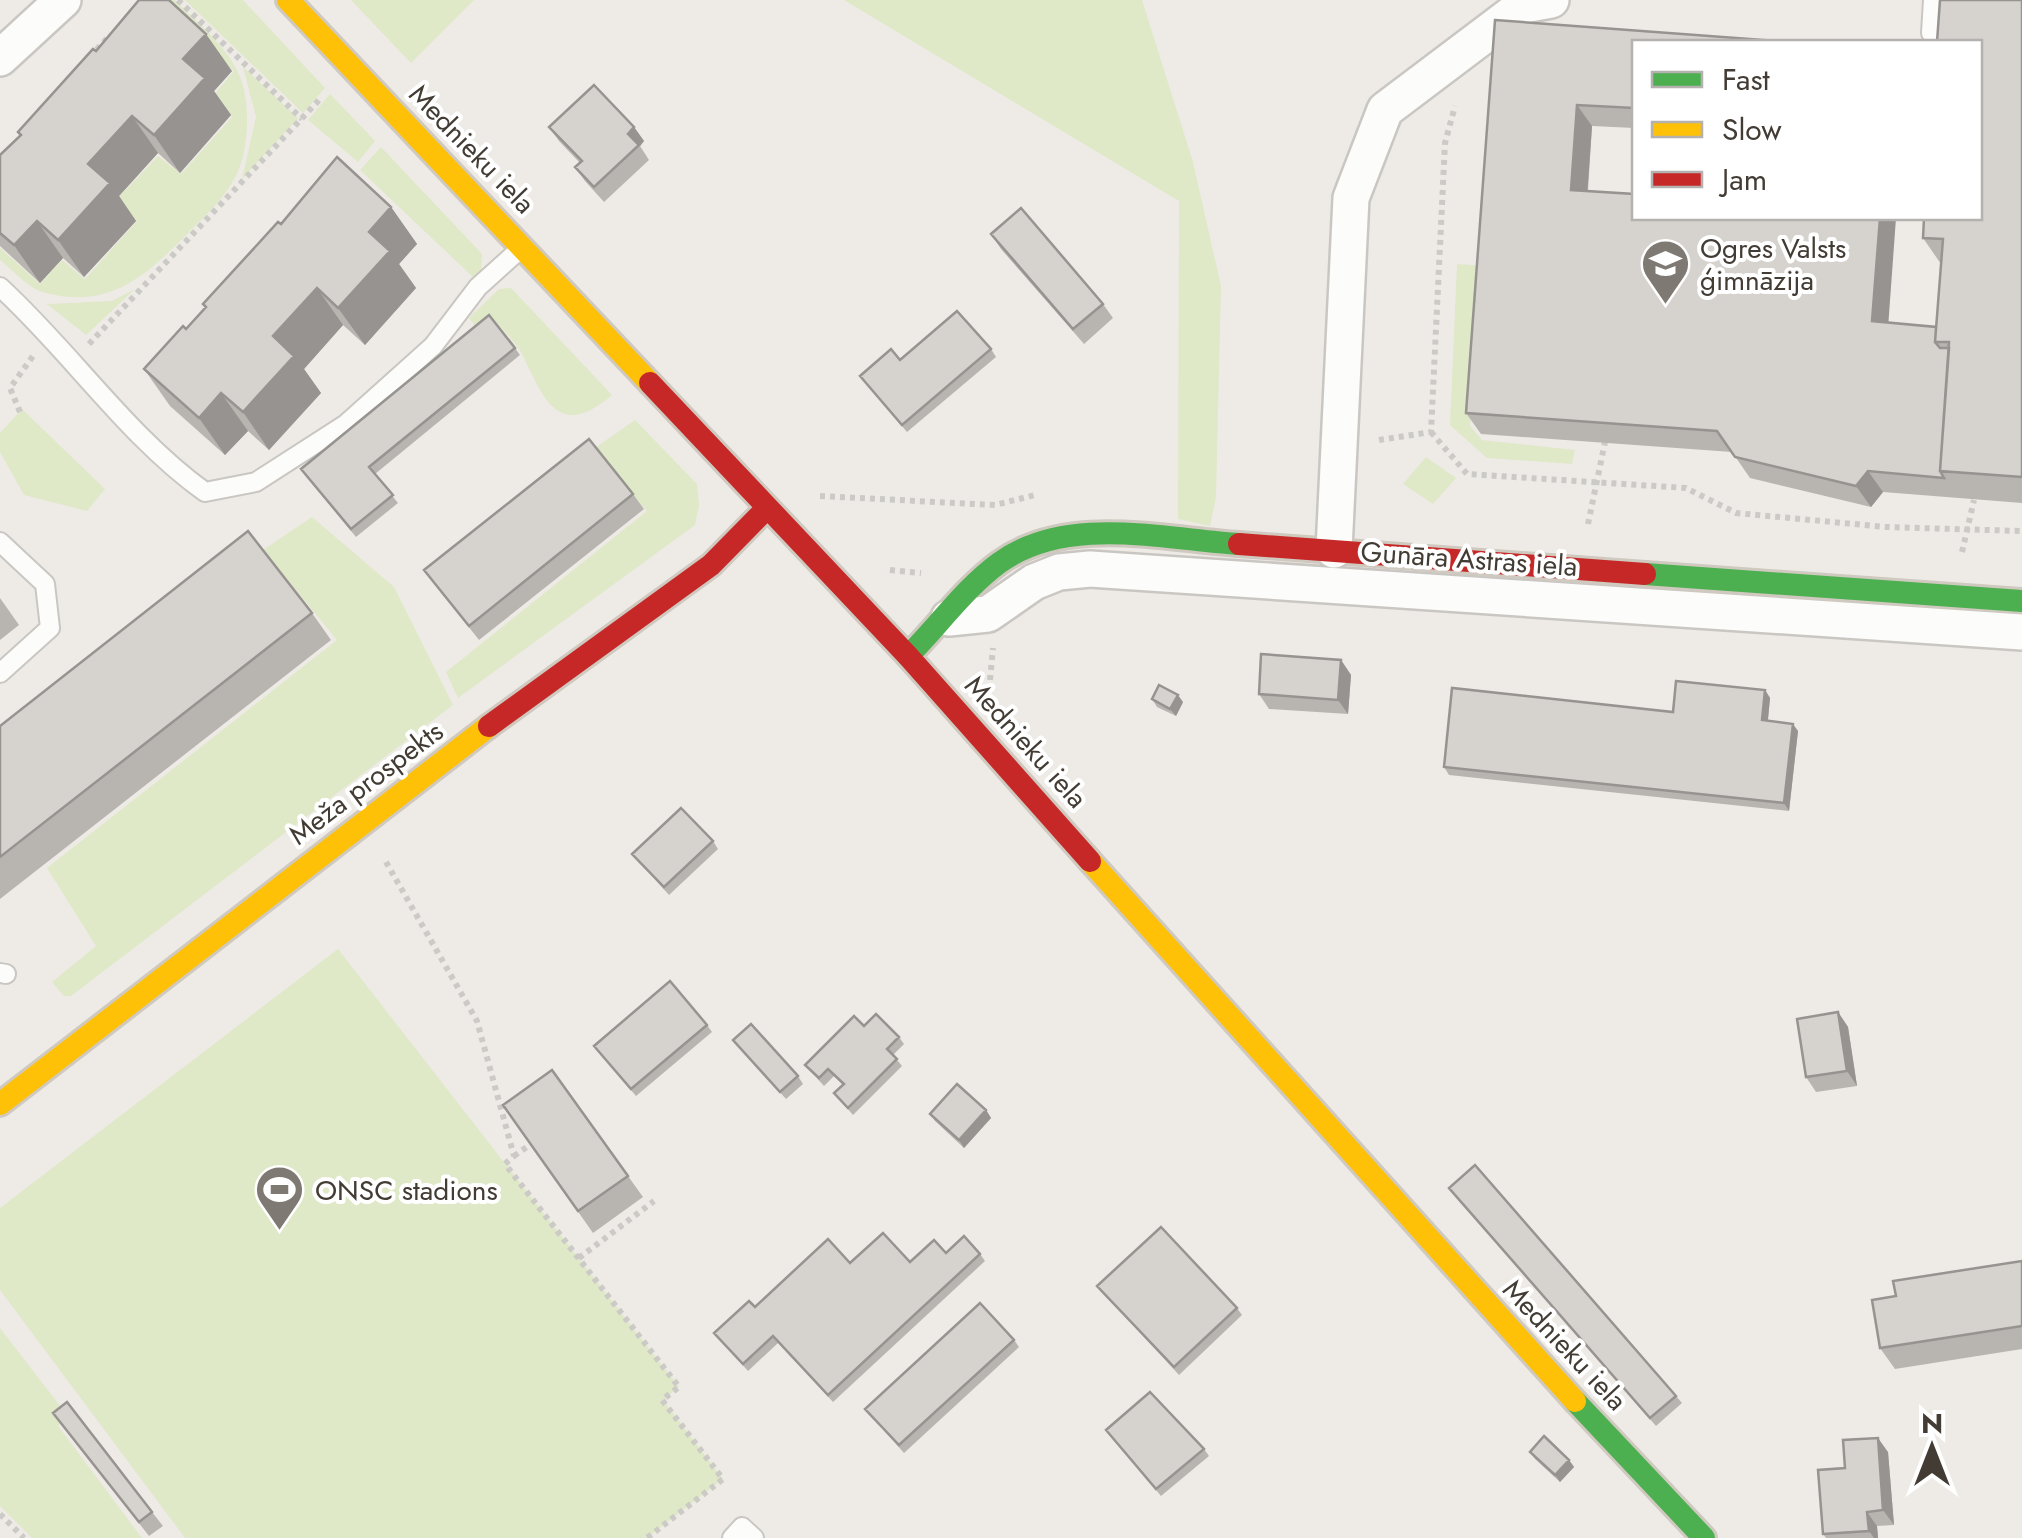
<svg xmlns="http://www.w3.org/2000/svg" width="2022" height="1538" viewBox="0 0 2022 1538" font-family="Jost,sans-serif">
  <style>
    .green { fill: #dfe8c7 }
    .lines { fill: none; stroke-linecap: round; stroke-linejoin: round }
    .lane-casing { stroke: #cac7c3; stroke-width: 22 }
    .street-casing { stroke: #cac7c3; stroke-width: 40 }
    .fast-casing { stroke: #cfc9bf; stroke-width: 28 }
    .slow-casing { stroke: #cfc9bf; stroke-width: 28 }
    .jam-casing { stroke: #cfc9bf; stroke-width: 28 }
    .path { stroke: #cccac6; stroke-width: 6; stroke-dasharray: 5 5; stroke-linecap: butt }
    .lane { stroke: #fcfcfb; stroke-width: 18 }
    .street { stroke: #fcfcfb; stroke-width: 35 }
    .fast { stroke: #4caf50; stroke-width: 22 }
    .slow { stroke: #ffc107; stroke-width: 22 }
    .jam { stroke: #c62828; stroke-width: 22 }
    .wall { fill: #b8b5b1 }
    .shaded-wall { fill: #969390 }
    .building { fill: #d6d2ce; stroke: #969390; stroke-width: 2.5 }
    .labels { text-anchor: middle; dominant-baseline: central; stroke-width: 8; stroke-linejoin: round; paint-order: stroke }
    .street-label { font-size: 28px; fill: #433c34; stroke: #fff }
    .poi-label { font-size: 28px; fill: #433c34; stroke: #fff; text-anchor: start }
  </style>
  <rect width="100%" height="100%" fill="#eeebe7"/>
  <path class="green" d="M153,0H175C200,26 236,52 244,90C249,112 248,144 240,166C231,191 213,208 194,227C150,272 112,312 42,292C28,288 12,269 0,260V248L40,284L62,260L85,279L137,221L116,200L158,156L181,174L232,117L213,96L234,71Z
    M185,0H243L325,88L303,113Z
    M351,0H474L411,63Z
    M844,0H1142L1193,162L1221,286L1216,497L1210,526L1178,519L1179,201Z
    M243,67L298,118L242,179L256,117Z
    M330,94L375,141L358,162L308,120Z
    M381,147L482,254L481,272L475,279L360,170Z
    M1457,264L1485,266L1470,426L1482,440L1575,450L1572,464L1487,458L1450,425Z
    M511,288L612,395C561,439 545,403 524,358C518,344 504,332 495,320L479,331L469,318L499,289Z
    M135,289L86,335L47,304L112,301Z
    M22,409L105,489L87,511L24,495L0,452V433Z
    M635,420L697,484L699,505L695,525L458,698L446,672L647,511L595,448Z
    M1426,457L1456,478L1433,504L1403,484Z
    M312,517L394,587L453,705L71,996H64L52,982L96,946L47,868L337,640L263,550Z
    M338,949L679,1387L663,1400L723,1479L647,1538H185L0,1290V1208Z
    M0,1328L67,1415L58,1426L142,1538H32L0,1506Z"/>
  <g class="lines">
    <defs>
      <path id="lane" d="M1931,33L1933,0
        M0,287C71,352 127,436 205,492L256,482L346,424L433,346L478,287L518,251
        M0,542L45,584L50,628L0,673
        M0,973L6,974
        M732,1538L742,1527L754,1538"/>
      <path id="street" d="M0,58L63,0
        M1334,550L1351,198L1385,110L1524,5L1551,0
        M949,618L988,614L1034,582L1059,572L1090,569L2022,632"/>
      <path id="fast" d="M1645,574L2022,601
        M908,656C938,626 965,588 999,563C1066,514 1163,539 1239,544
        M1575,1401L1704,1538"/>
      <path id="slow" d="M288,0L650,383
        M1090,861L1575,1401
        M0,1104L489,726"/>
      <path id="jam" d="M650,383L908,656L1090,861
        M1239,544L1645,574
        M489,726L711,565L767,508"/>
    </defs>
    <use href="#lane" class="lane-casing"/>
    <use href="#street" class="street-casing"/>
    <use href="#fast" class="fast-casing"/>
    <use href="#slow" class="slow-casing"/>
    <use href="#jam" class="jam-casing"/>
    <path class="path" d="M178,0L302,119
      M90,57L109,36
      M89,344L321,98
      M20,412L10,388L33,356
      M1431,432L1467,474L1686,488L1736,513L1886,527L2022,531
      M1379,440L1431,432L1445,143L1455,106
      M820,496L995,505L1035,495
      M1588,524L1605,442
      M1962,552L1974,500
      M890,570L921,573
      M990,680L993,648
      M386,862L477,1021L514,1156L505,1164L679,1387L662,1400L723,1479L647,1538
      M514,1156L531,1144
      M579,1258L654,1201
      M0,1514L24,1538"/>
    <use href="#lane" class="lane"/>
    <use href="#street" class="street"/>
    <use href="#fast" class="fast"/>
    <use href="#slow" class="slow"/>
    <use href="#jam" class="jam"/>
  </g>
  <path class="wall" d="M2022,0V503L1883,492L1871,507L1750,478L1732,452L1481,434L1466,413L1495,20L1634,42V128L1592,126L1588,191L1889,323L1936,327L1941,264L1923,238Z
    M96,51L232,71L214,91L231,115L180,173L158,153L119,196L136,221L84,277L63,258L40,283L0,246V155L20,135L18,132Z
    M549,127H634L644,141L640,146L649,160L604,202L585,181L575,167L580,163L559,141Z
    M391,207L417,244L399,264L416,288L365,345L343,325L304,369L321,393L269,450L248,431L225,455L170,406L144,369L186,329L281,224Z
    M991,234L1103,304L1113,318L1084,344L1001,249Z
    M515,348L520,355L375,474L398,503L356,537L306,476Z
    M991,349L996,357L907,432L860,376L900,360Z
    M633,494L644,509L479,640L424,570Z
    M0,598L19,625L0,640Z
    M312,613L331,640L0,899V726Z
    M1341,660L1351,675L1348,714L1269,709L1259,694Z
    M1765,690L1770,698L1768,721L1798,731L1789,811L1449,775L1444,767Z
    M1152,699L1183,702L1176,716L1157,707Z
    M713,841L718,849L669,895L632,854Z
    M1838,1012L1848,1027L1857,1086L1816,1092L1806,1077Z
    M707,1025L712,1032L636,1096L594,1046Z
    M864,1026L899,1037L904,1044L893,1055L902,1066L853,1115L834,1093L843,1085L834,1076L824,1086L805,1065Z
    M733,1040L798,1076L803,1084L786,1099Z
    M552,1070L643,1197L593,1233L503,1105Z
    M986,1110L991,1118L964,1148L935,1121L930,1114Z
    M1449,1188L1676,1396L1682,1403L1656,1426Z
    M946,1253L980,1254L985,1261L833,1402L778,1343L748,1371L714,1333L755,1307L850,1263L910,1262Z
    M2022,1261V1349L1895,1369L1880,1348L1896,1296Z
    M1097,1286L1237,1308L1242,1315L1179,1375Z
    M1014,1340L1019,1347L904,1453L865,1409Z
    M53,1413L152,1512L163,1526L149,1536Z
    M1106,1430L1204,1449L1209,1456L1161,1496Z
    M1530,1452L1569,1460L1574,1467L1560,1482L1535,1459Z
    M1888,1452L1894,1525L1877,1526L1878,1538H1826L1823,1534L1845,1468Z"/>
  <path class="shaded-wall" d="M206,34L232,71L214,91L231,115L180,173L154,135L183,59Z
    M1577,105L1592,126L1586,211L1571,190Z
    M132,116L158,153L119,196L136,221L84,277L58,240L88,164Z
    M634,127L644,141L640,146L628,134Z
    M391,207L417,244L399,264L416,288L365,345L338,308L369,232Z
    M1880,218H1896L1887,342L1872,321Z
    M37,221L63,258L40,283L14,245Z
    M317,288L343,325L304,369L321,393L269,450L243,412L273,336Z
    M221,393L248,431L225,455L199,418Z
    M1868,471L1883,492L1871,507L1856,486Z
    M1341,660L1351,675L1348,714L1338,700Z
    M1765,690L1770,698L1767,728L1762,720Z
    M1178,695L1183,702L1176,716L1170,709Z
    M1793,724L1798,731L1789,811L1784,803Z
    M1838,1012L1848,1027L1857,1086L1847,1071Z
    M986,1110L991,1118L964,1148L959,1140Z
    M1878,1438L1888,1452L1894,1525L1883,1510Z
    M1569,1460L1574,1467L1560,1482L1555,1475Z
    M1867,1512L1877,1526L1878,1538H1874L1869,1531Z"/>
  <path class="building" d="M139,0H169L206,34L183,59L205,78L154,135L132,116L88,164L110,183L58,240L37,221L14,245L0,233V155L21,135L18,132L93,49L96,51Z
    M1940,0H2022V477L1940,471L1949,342H1935L1943,239L1923,238L1924,218H1980V42H1937Z
    M1495,20L1789,42H1634V108L1577,105L1571,190L1634,194V218H1880L1872,321L1936,327L1935,342L1940,348H1949L1940,471L1944,478L1868,471L1856,486L1735,457L1717,431L1466,413Z
    M594,85L634,127L628,134L639,145L594,187L575,167L582,161L549,127Z
    M337,157L391,207L369,232L390,251L338,308L317,288L273,336L294,356L243,412L221,393L199,418L144,369L183,326L186,329L206,307L203,304L278,222L281,224Z
    M1021,208L1103,304L1073,329L991,234Z
    M957,311L991,349L902,425L860,376L891,349L900,360Z
    M489,315L515,348L369,467L393,495L351,529L301,469Z
    M589,439L633,494L469,626L424,570Z
    M248,531L312,613L0,857V726Z
    M1261,654L1341,660L1338,700L1259,694Z
    M1676,681L1765,690L1762,720L1793,724L1784,803L1444,767L1452,688L1673,712Z
    M1159,685L1178,695L1170,709L1152,699Z
    M681,808L713,841L664,887L632,854Z
    M670,981L707,1025L631,1089L594,1046Z
    M1838,1012L1847,1071L1806,1077L1797,1019Z
    M876,1014L899,1037L887,1049L897,1059L848,1108L834,1093L844,1084L828,1069L819,1078L805,1065L854,1016L864,1026Z
    M751,1024L798,1076L780,1092L733,1040Z
    M552,1070L628,1176L578,1211L503,1105Z
    M957,1084L986,1110L959,1140L930,1114Z
    M1475,1165L1676,1396L1650,1418L1449,1188Z
    M1161,1227L1237,1308L1174,1367L1097,1286Z
    M883,1233L910,1262L934,1240L946,1253L964,1236L980,1254L828,1395L773,1336L743,1364L714,1333L749,1301L755,1307L828,1239L850,1263Z
    M2022,1261V1326L1880,1348L1872,1300L1896,1296L1893,1281Z
    M980,1303L1014,1340L899,1445L865,1409Z
    M1150,1392L1204,1449L1156,1489L1106,1430Z
    M67,1402L152,1512L139,1522L53,1413Z
    M1544,1436L1569,1460L1555,1475L1530,1452Z
    M1878,1438L1883,1510L1867,1512L1869,1531L1823,1534L1818,1470L1845,1468L1843,1440Z"/>
  <defs>
    <symbol id="school-pin" viewBox="-11 -11 22 30"><path d="M0 17L-7.5 6A9.5 9.5 0 1 1 7.5 6Z" fill="#7f7973" stroke="#fff"/><path d="M0-5L7-2L0 1L-7-2ZM-4 1L0 2.5L4 1V4Q0 6-4 4Z" fill="#fff"/></symbol>
    <symbol id="stadium-pin" viewBox="-11 -11 22 30"><path d="M0 17L-7.5 6A9.5 9.5 0 1 1 7.5 6Z" fill="#7f7973" stroke="#fff"/><path d="M0-5a6.5 5 0 1 0 0 10a6.5 5 0 1 0 0-10ZM-3.5-1.8h7v3.6h-7Z" fill="#fff"/></symbol>
  </defs>
  <g fill-rule="evenodd">
    <use href="#school-pin" x="1638" y="236" width="55" height="75"/>
    <use href="#stadium-pin" x="252" y="1162" width="55" height="75"/>
  </g>
  <g class="labels">
    <g class="street-label">
      <text transform="translate(472 149) rotate(46)">Mednieku iela</text>
      <text transform="translate(1469 559) rotate(4)">Gunāra Astras iela</text>
      <text transform="translate(1026 742) rotate(48)">Mednieku iela</text>
      <text transform="translate(366 783) rotate(-37)">Meža prospekts</text>
      <text transform="translate(1565 1345) rotate(47)">Mednieku iela</text>
    </g>
    <g class="poi-label">
      <text x="1700" y="248">Ogres Valsts<tspan x="1700" dy="32">ģimnāzija</tspan></text>
      <text x="315" y="1190">ONSC stadions</text>
    </g>
  </g>
  <rect x="1632" y="40" width="350" height="180" fill="#ffffff" stroke="#b4b1ae" stroke-width="2.5"/>
  <rect x="1652" y="72" width="50" height="15" fill="#4caf50" stroke="#b4b1ae" stroke-width="2.5"/>
  <text x="1722" y="90" font-size="30" fill="#433c34">Fast</text>
  <rect x="1652" y="122" width="50" height="15" fill="#ffc107" stroke="#b4b1ae" stroke-width="2.5"/>
  <text x="1722" y="140" font-size="30" fill="#433c34">Slow</text>
  <rect x="1652" y="172" width="50" height="15" fill="#c62828" stroke="#b4b1ae" stroke-width="2.5"/>
  <text x="1722" y="190" font-size="30" fill="#433c34">Jam</text>
  <g transform="translate(1932 1448)" stroke="#ffffff" stroke-width="8" paint-order="stroke">
  <path d="M0-8L18 38L0 25L-18 38Z" fill="#433c34"/>
  <text y="-15" font-size="28" font-weight="bold" text-anchor="middle" fill="#433c34">N</text>
  </g>
</svg>
